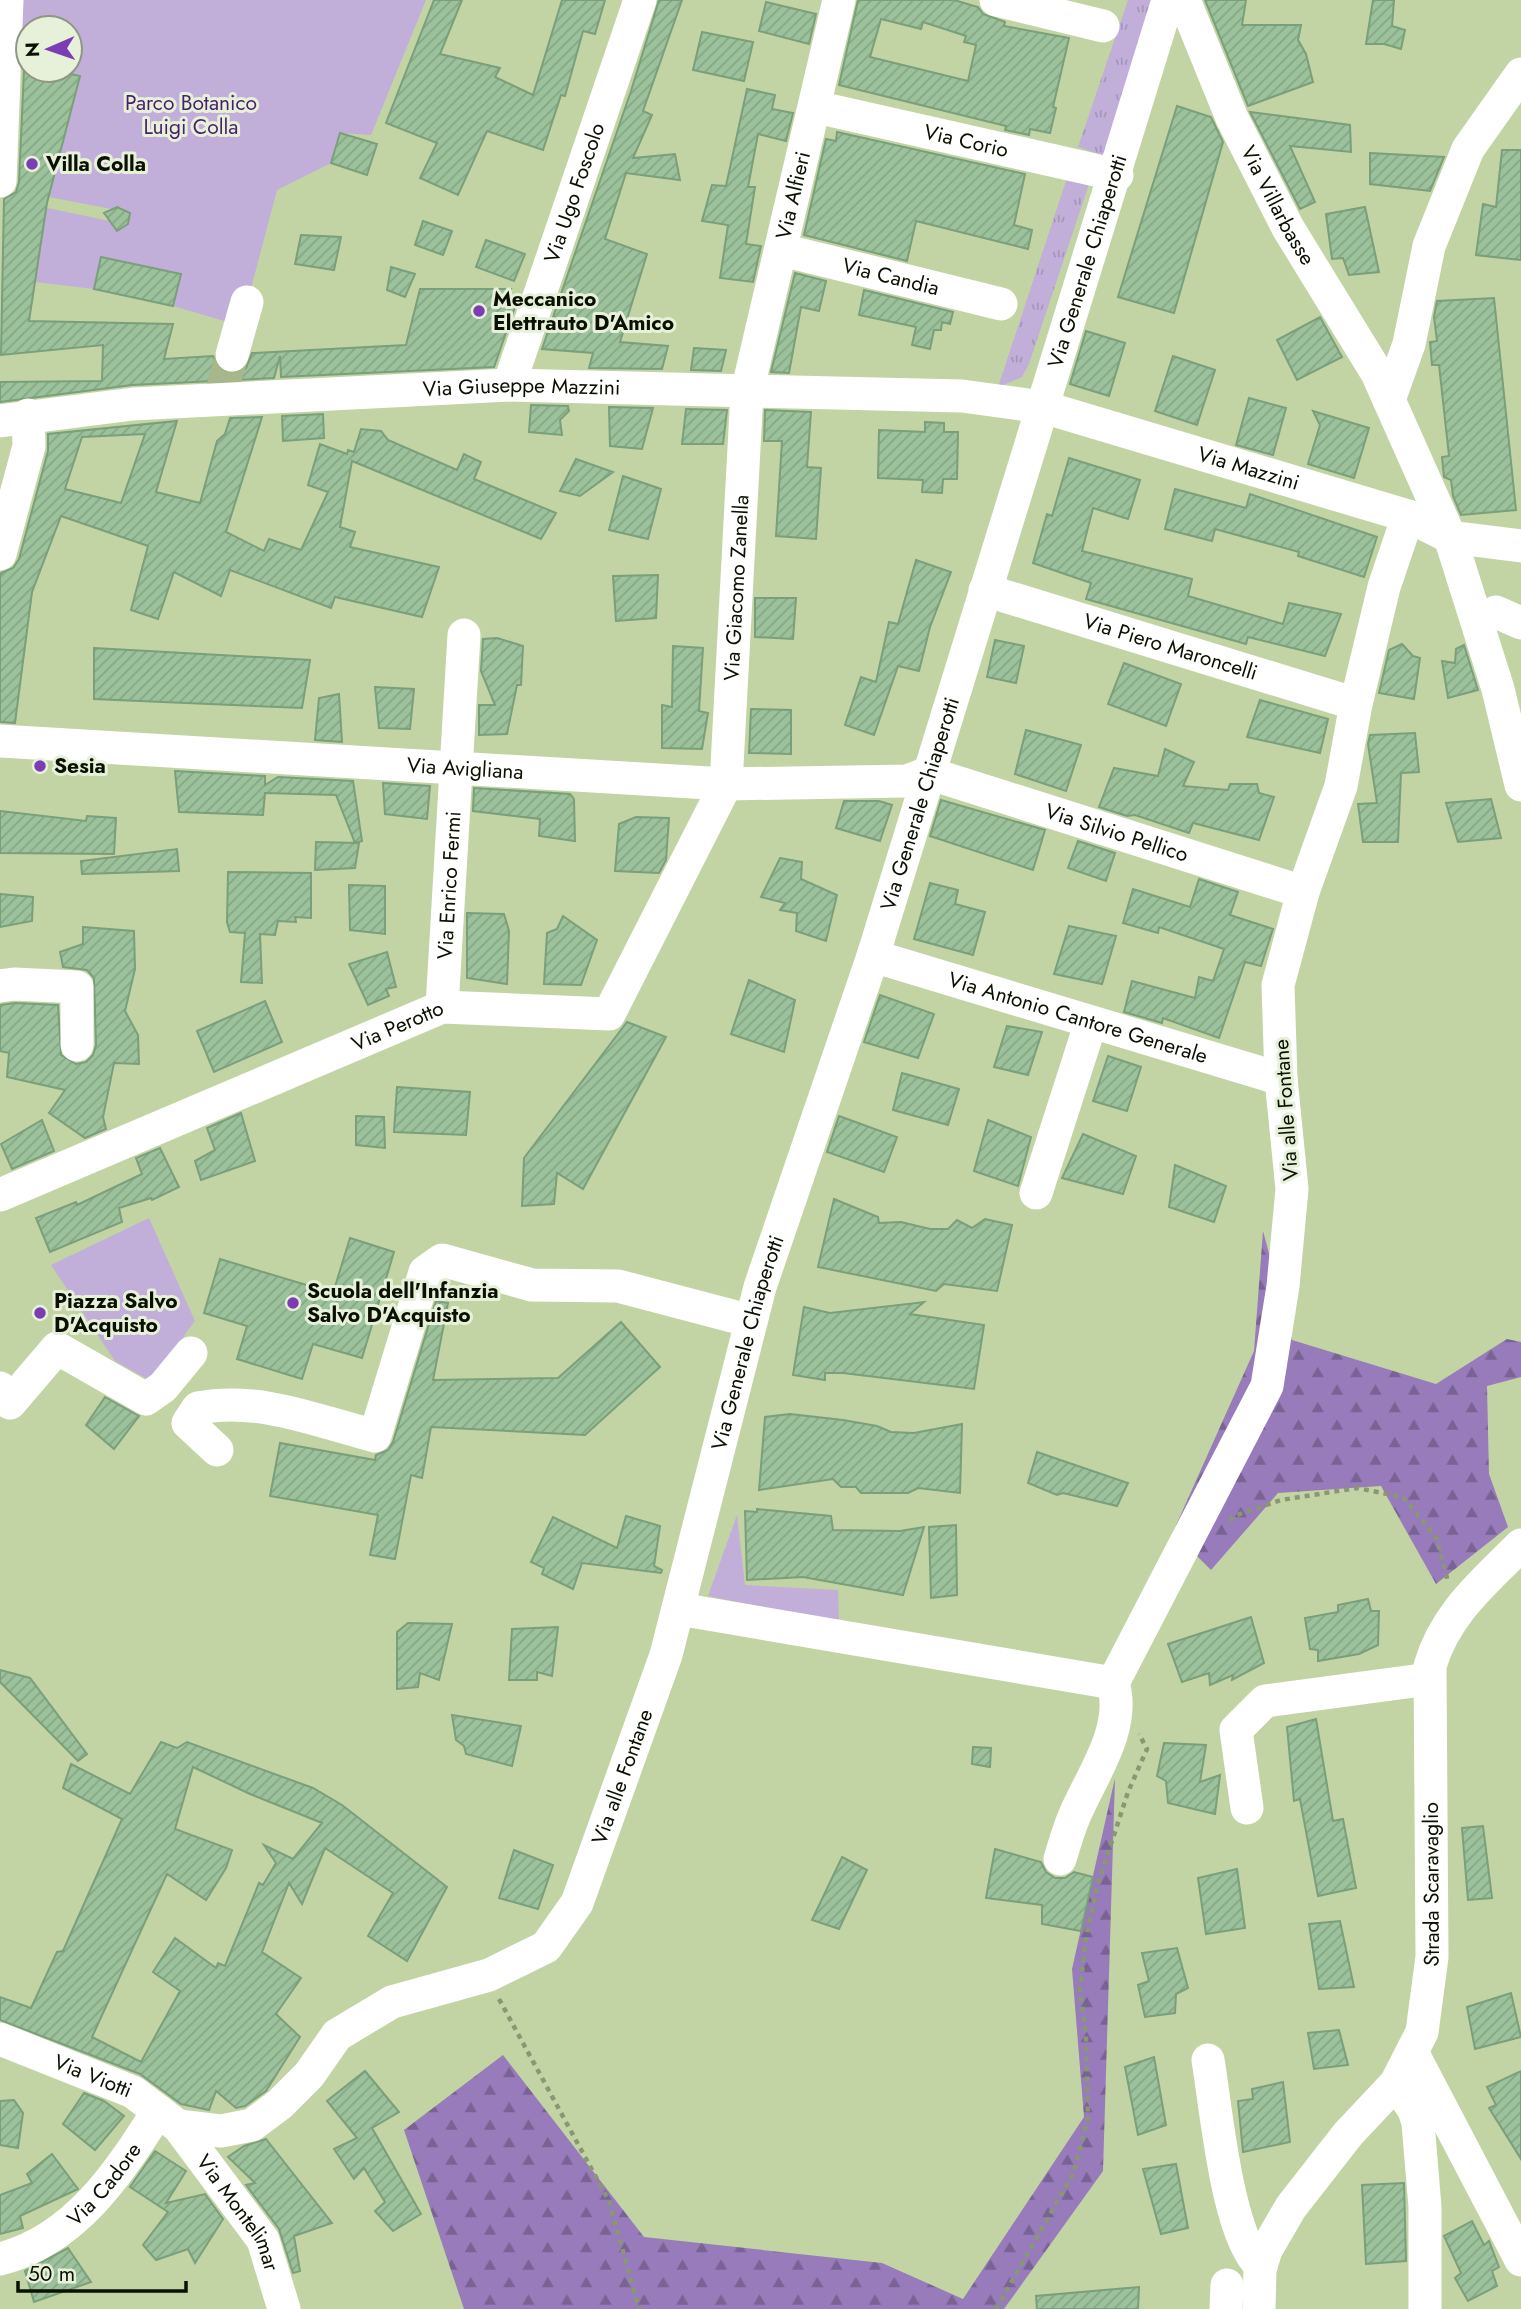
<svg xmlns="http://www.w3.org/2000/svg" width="1521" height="2309" viewBox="0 0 1521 2309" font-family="Jost,sans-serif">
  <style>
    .grass { fill: url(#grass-tufts) }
    .forest { fill: url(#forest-firs) }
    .park { fill: #c1aed9 }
    .building { fill: url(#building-hatch); stroke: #7a9f7a; stroke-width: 2; fill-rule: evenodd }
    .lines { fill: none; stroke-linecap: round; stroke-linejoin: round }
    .minor-tunnel { stroke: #a7b78c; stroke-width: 33; stroke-dasharray: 33 17; stroke-linecap: butt }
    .path { stroke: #899772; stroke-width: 4.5; stroke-dasharray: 5 5; stroke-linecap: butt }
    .minor { stroke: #fff; stroke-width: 33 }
    .poi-dot { fill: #7b3db3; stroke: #e7f1d9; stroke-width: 2.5 }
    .labels { text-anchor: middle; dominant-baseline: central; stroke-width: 6; stroke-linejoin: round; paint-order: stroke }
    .park-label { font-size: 21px; fill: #471f6b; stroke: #e7f1d9 }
    .street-label { font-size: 21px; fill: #0b1102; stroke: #e7f1d9 }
    .poi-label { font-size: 21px; font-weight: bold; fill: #0b1102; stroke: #e7f1d9; text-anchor: start }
  </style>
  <defs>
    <pattern id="grass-tufts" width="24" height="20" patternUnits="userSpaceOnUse" patternTransform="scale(1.75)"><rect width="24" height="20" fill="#c1aed9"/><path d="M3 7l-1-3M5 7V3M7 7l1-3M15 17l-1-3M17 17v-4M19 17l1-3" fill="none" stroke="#a495b9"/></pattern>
    <pattern id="forest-firs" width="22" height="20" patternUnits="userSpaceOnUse" patternTransform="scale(1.75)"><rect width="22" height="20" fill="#977bba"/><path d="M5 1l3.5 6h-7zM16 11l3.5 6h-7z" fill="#796395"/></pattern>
    <pattern id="building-hatch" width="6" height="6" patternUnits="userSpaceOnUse" patternTransform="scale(1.75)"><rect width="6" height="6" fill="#9cc29c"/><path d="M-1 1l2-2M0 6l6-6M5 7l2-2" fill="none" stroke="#85a685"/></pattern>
  </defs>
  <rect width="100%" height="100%" fill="#c2d4a4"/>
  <path class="grass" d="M1128,0H1158L1105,156L1078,147Z
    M1068,175L1090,181L1029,364L1022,377L998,387Z"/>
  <path class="forest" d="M1263,1231L1292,1340L1436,1384L1507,1339L1521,1342V1377L1487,1386L1489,1474L1508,1527L1436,1584L1381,1486L1278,1493L1211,1570L1173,1532L1254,1351Z
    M1115,1778L1103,2171L1004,2309H464L404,2130L503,2055L644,2237L882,2263L963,2299L1084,2117L1072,1969Z"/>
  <path class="park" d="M13,0H426L371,135L340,133L331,163L277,190L241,326L173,306L181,274L102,257L94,289L35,282L47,208L110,221L114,227L121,228L129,222V213L121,207L112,209L49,197L80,77L53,70H70V28H28V64L13,61Z
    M149,1218L195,1321L151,1381L115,1361L51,1265Z
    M737,1515L745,1585L838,1590L839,1623L708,1596Z"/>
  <path class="building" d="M434,0H462L440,54L500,68L495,77L533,95L562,0H605L595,34L583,31L565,96L561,95L543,150L487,131L458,195L420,178L437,143L386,123Z
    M659,0H682L643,111L652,115L633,158L675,154L680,180L626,173L605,239L647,254L620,342L668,346L662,369L589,368L593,353L542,349L631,91Z
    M858,0H954L978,7L983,14L1005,22L1004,26L1069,38L1053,107L1056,108L1050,133L1030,129L1029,135L1005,130L1006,126L839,85ZM881,19L921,29L923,22L966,36L964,42L976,45L968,81L870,57Z
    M1205,0H1246L1242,25H1301L1298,40L1306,54L1313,82L1248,106Z
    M1373,0H1394L1392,26L1405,30L1401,49L1384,44H1366Z
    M766,2L816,14L809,44L759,31Z
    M702,32L753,42L744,81L693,70Z
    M24,70H53L80,76L47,203L29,321L173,324L164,359L213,356L219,369L236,374L246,368L252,353L406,345L420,289H511L505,303L515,307L494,367L281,377L280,356L274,378L132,385L0,402V382L102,381L103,345L1,355L4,199L16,192L19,182Z
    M747,89L775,95L772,109L793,113L786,141L758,134L748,187H755L746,244L761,246L753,282L720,278L728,225L702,221L712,185L726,186Z
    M1177,106L1211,117L1223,142L1174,313L1118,297Z
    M1250,112L1350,125L1351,152L1290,146L1315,202L1300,209Z
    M837,132L1025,174L1014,225L1032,230L1028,249L916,221L907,261L804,235L826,139L836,141Z
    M340,133L377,144L367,175L331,163Z
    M1502,150H1521V260L1476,255L1483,204L1496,207Z
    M1370,153L1444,157L1430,191L1370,184Z
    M117,207L130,213L128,224L117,231L104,213Z
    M1365,207L1379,272L1349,275L1343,258L1332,259L1326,214Z
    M423,221L452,231L443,255L415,245Z
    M301,235L341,237L334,270L295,264Z
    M486,240L525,254L514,281L476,267Z
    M101,257L181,274L173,306L94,289Z
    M391,267L415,274L405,297L387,290Z
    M795,273L826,281L819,311L801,307L789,373L771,372Z
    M864,290L953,312L950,324L942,322L941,330H934L930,349L912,345L916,327L859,315Z
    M1494,298L1516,510L1461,515L1453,496L1451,480L1444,477L1442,457L1449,456L1439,365H1432L1430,342L1437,341L1434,317L1437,301Z
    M1320,317L1342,357L1297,380L1277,340Z
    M1086,331L1125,343L1109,396L1070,384Z
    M694,348L726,350L721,371L691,370Z
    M1173,356L1215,370L1197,425L1155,411Z
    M1249,398L1286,408L1273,455L1236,445Z
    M531,405L568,406L569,411L560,420L562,435L529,432Z
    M609,407L653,408L642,449L610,446Z
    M686,409L727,410L723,444H682Z
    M765,410L811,412L807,467L821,468L816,539L776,536L782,441H764Z
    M1313,411L1369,428L1354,478L1308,464L1320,425Z
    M323,414L324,438L283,441L282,416Z
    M262,417L226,532L264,551L269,539L301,550L328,492L308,485L320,444L347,454L348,450L354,452L361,429L381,431L388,440L457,470L464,454L481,462L474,479L556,513L541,539L352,461L340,527L355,532L350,547L439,567L422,617L335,597L331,608L230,570L221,596L174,572L158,619L131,610L148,546L61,516L32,592L15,723L0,722V577L1,573L13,568L19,559L48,451V434L177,421L156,492L200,503L217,441L225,434L230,418ZM145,434L121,503L65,489L82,437Z
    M925,422L944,423V432H958L957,479H943L942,493L922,492L923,480L878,478L879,430L925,432Z
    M1069,458L1140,480L1128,519L1093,508L1082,551L1192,579L1188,596L1283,624L1289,603L1341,614L1325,656L1248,637L1246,644L1086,599L1091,583L1033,563L1047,514L1052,516Z
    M576,459L613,472L580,496L560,491Z
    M623,476L661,489L648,539L609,530Z
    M1175,489L1246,508L1250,494L1377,537L1364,577L1298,556L1299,552L1215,529L1212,541L1165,529Z
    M916,560L951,572L930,627L919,671L898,666L874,735L845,725L861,677L876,682L889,622L898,624Z
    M658,575L656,618L616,621L613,576Z
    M755,598H796L793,639L755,637Z
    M497,638L523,646L521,685H517L507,734L479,735V705H495L481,671L483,639Z
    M995,640L1024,646L1016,683L987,677Z
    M1402,644L1413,656L1420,658L1414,699L1379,693L1389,650Z
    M1464,645L1478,690L1448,698L1442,661L1455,663L1456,649Z
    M673,646L703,648L699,711L708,713L702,749L662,748V705L672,707Z
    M94,648L276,658L310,660L302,708L94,699Z
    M1124,663L1181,684L1166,726L1108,704Z
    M375,687L414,689L410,729L379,728Z
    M339,694L342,742L315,740L319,698Z
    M1260,700L1328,719L1320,753L1247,737Z
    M751,709L791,710V754L749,753Z
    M1026,730L1081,745L1066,791L1015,774Z
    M1415,733L1419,772L1401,773L1398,842H1363L1358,804L1377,803L1368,744L1370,735Z
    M1165,749L1194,762L1183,786L1228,790L1230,784H1257L1259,793L1274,797L1259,840L1193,823L1189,833L1135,815L1127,816L1099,807L1114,768L1158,776Z
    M175,771L265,776V785L278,777L353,781L362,841L355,843L336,795L265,793L263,815L179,812Z
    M383,783L430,786L427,819L385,814Z
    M474,788L570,794L574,799L575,841L539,836L540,819L473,811Z
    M1491,799L1501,838L1458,842L1446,803Z
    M941,800L1045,830L1033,870L930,836Z
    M844,801H879L892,805L880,841L836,828Z
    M0,811L86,821L87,816L116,818L114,854L0,853Z
    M636,817L669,818L666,860L659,873L615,871L619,824Z
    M1078,841L1115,853L1106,881L1068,868Z
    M316,842L359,843L355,868L315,870Z
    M177,849L179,871L82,874L81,861Z
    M780,858L802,862L801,879L837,895L826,941L796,931L797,913L780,910L785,903L761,897Z
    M228,872L311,873V918L295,917L296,922L278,921L275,935L260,934L262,983L241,982L245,933L230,932L227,922Z
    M1199,879L1238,892L1230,915L1273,929L1261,966L1245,962L1219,1038L1163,1018L1162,1023L1124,1012L1132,981L1195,998L1199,977L1213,981L1224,949L1159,927L1158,933L1123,923L1133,889L1190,907Z
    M930,883L958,890L955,904L985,912L973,955L914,939Z
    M349,885L385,886V934L350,930Z
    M0,894L33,897L32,921L0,927Z
    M467,913L504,914L509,931L507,984L467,978Z
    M563,916L597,940L581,985L544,984L547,933L557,929Z
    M1069,926L1116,936L1102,984L1054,974Z
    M83,927L134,931L135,969L125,1011L138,1035L139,1064L114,1063L103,1117L106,1129L85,1138L49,1113L65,1090L7,1077L9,1053L0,1051V1005L15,1003L58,1005L61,1055L76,1064L86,1062L93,1055L96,1045L94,978L87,970L63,967L60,952L83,944Z
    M387,952L396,987L386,989L389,996L368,1005L349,964Z
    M749,980L795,1000L784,1052L731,1034Z
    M880,995L934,1014L918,1058L864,1042Z
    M265,1001L282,1042L214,1072L197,1031Z
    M627,1022L666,1037L583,1189L557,1173L554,1204L522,1206L524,1158Z
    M1007,1026L1042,1032L1028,1075L994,1067Z
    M1108,1056L1141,1067L1127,1111L1093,1101Z
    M902,1073L959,1089L948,1125L893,1110Z
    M397,1087L470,1092L466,1135L394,1132Z
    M241,1113L255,1161L201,1180L195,1161L215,1150L207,1128Z
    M356,1116L384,1117L385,1148L356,1145Z
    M839,1116L897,1137L884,1172L827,1152Z
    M42,1120L54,1151L12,1169L1,1144Z
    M988,1120L1031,1137L1018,1186L974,1171Z
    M1083,1134L1136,1156L1123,1194L1062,1178Z
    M160,1148L179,1187L152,1200L151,1198L119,1208L122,1222L50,1252L36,1218L76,1202L77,1205L142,1174L136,1158Z
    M1175,1165L1226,1186L1214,1222L1169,1207Z
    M834,1199L878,1217L879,1223L901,1222L930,1229H948L957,1220L972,1228L985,1219L1012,1225L997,1291L944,1284L936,1291L818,1267Z
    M350,1238L394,1252L362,1358L313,1344L302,1379L237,1359L247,1326L204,1313L220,1259L333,1293Z
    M436,1301L448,1303L433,1380L558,1378L621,1322L660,1367L585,1435L431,1427L422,1478L411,1475L395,1559L370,1555L378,1515L270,1496L280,1443L375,1460L376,1455L388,1450L393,1442Z
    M924,1302L910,1314L984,1325L974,1389L843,1373H825V1380L793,1375L804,1307L830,1313Z
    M105,1397L139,1416L114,1449L86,1425Z
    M790,1414L843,1420L877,1426L891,1432L914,1433L962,1424L960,1493L918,1488L908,1493H861L856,1487H841L833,1479L759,1490L765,1417Z
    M1037,1452L1128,1483L1117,1506L1063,1493L1057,1495L1028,1483Z
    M757,1509L831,1516L833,1530L900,1531L924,1527L903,1595L803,1577L747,1580L745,1511L757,1512Z
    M626,1516L660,1526L654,1566L662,1570L661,1573L582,1563L573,1589L542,1574L544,1568L531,1562L553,1517L617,1548Z
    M956,1525L957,1595L931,1598L929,1527Z
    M1368,1599L1371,1611H1379L1378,1645L1359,1654L1318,1661V1650L1310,1649L1305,1618L1338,1612V1605Z
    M1251,1617L1264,1663L1232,1680L1233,1675L1210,1685L1209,1673L1182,1682L1168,1644Z
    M408,1623L452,1624L439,1680L420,1673L418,1687L397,1689V1632Z
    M558,1627L552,1676L537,1672V1680H509L512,1629Z
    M0,1670L30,1678L87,1754L78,1761L0,1682Z
    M452,1715L521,1726L512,1766L466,1754L464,1746L456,1740Z
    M1316,1719L1333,1821L1343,1819L1356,1888L1318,1896L1300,1799L1294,1801L1287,1727Z
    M161,1742L177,1748L187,1742L313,1788L342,1805L447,1887L407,1961L368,1936L393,1893L325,1848L302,1904L289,1883L262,1952L301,1978L276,2014L300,2037L266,2091L245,2106L236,2108L216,2091L209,2110L181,2104L140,2074L0,2020V1997L31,2008L57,1952L63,1951L122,1819L63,1788L71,1764L130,1794ZM193,1767L250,1794L322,1823L293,1859L264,1845L276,1863L263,1885L259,1883L225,1966L218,1963L216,1968L175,1938L153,1972L180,1991L141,2062L92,2037L167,1874L206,1900L226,1868L232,1850L175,1829Z
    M1164,1743L1206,1745L1200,1782L1220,1775L1215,1814L1168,1803L1166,1781L1157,1776Z
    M973,1747L991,1748L990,1767L972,1764Z
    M1483,1826L1492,1898L1468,1900L1462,1828Z
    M995,1849L1041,1862L1046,1872L1055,1878H1065L1074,1872L1093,1877L1081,1931L1042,1924V1905L986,1898Z
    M514,1850L553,1865L538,1909L499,1898Z
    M842,1857L867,1870L839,1929L812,1920Z
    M1237,1869L1245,1928L1206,1934L1198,1878Z
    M1340,1921L1354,1987L1319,1989L1309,1924Z
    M1177,1948L1188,1988L1176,1994L1175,2013L1145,2017L1138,1985L1149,1981L1142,1953Z
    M1511,1993L1521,2037L1475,2049L1467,2007Z
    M1339,2030L1348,2065L1314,2069L1308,2033Z
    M1154,2057L1166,2125L1138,2135L1125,2067Z
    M365,2071L399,2112L372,2128L421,2214L393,2231L375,2211L385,2202L364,2168L354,2179L334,2149L357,2138L327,2101Z
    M1521,2071V2159L1489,2108L1496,2105L1487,2087Z
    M1283,2082L1290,2142L1243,2152L1238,2101L1253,2099L1252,2089Z
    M84,2093L104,2101L124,2116L95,2150L63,2124Z
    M14,2100L23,2113L18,2148L0,2145V2101Z
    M266,2139L332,2223L294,2236L300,2271L293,2273L279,2229L246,2185L255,2183L228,2157L244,2146Z
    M155,2151L186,2171L166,2203L205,2194L223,2219L195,2263L188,2249L156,2260L143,2245L168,2212L130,2187Z
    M52,2154L78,2189L20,2216L23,2228L0,2234V2195L32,2183L27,2174Z
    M1176,2164L1188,2228L1161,2234L1143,2169Z
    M1404,2183L1406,2261L1366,2264L1362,2185Z
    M1472,2221L1484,2245L1489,2241L1499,2267L1492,2271L1497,2286L1468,2301L1455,2278L1461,2273L1444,2236Z
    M68,2248L91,2282L34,2302L25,2271Z
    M1139,2287L1138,2309H1037L1036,2296Z"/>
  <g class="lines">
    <path class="minor-tunnel" d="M222,390L232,355"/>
    <path class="path" d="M1230,1521L1234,1516L1281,1500L1357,1488L1403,1497L1437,1539L1448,1582
      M499,1999L609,2201L639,2309
      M996,2309L1074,2172L1088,2118L1086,2036L1080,1990L1086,1937L1098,1884L1128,1792L1147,1749L1139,1734"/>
    <g class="minor">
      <path d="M996,0L1103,26"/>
      <path id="s1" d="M1184,0L1232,118L1288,228L1377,373L1450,537L1498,689L1521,785"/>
      <path id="s2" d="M816,107L1117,175"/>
      <path d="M0,181L7,0"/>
      <path id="s3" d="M782,250L1001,304"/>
      <path d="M232,355L247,302"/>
      <path id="s4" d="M509,385L640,0"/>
      <path d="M1389,400L1409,344L1429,246L1468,149L1521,74"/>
      <path id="s5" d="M0,421L133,404L509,385L962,396L1043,407L1408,516L1450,537L1521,546"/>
      <path d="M0,554L29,446L28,415"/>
      <path id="s6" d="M985,590L1356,704"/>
      <path d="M1496,612L1521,623"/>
      <path id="s7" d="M0,741L726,784L907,781L928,773"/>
      <path id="s8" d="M928,773L1303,892"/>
      <path id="s9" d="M873,956L1281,1079"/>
      <path d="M0,986L14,984L77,987V1045"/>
      <path id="s10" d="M442,1007L464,635"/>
      <path d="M1036,1193L1091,1022"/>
      <path id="s11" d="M0,1195L442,1007L609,1014L726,784L747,392L839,0"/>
      <path d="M0,1388L10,1403L57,1348L146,1399L163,1387L191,1353"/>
      <path d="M217,1450L188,1423L198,1408C257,1396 318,1421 375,1436L425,1272L442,1260L532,1285L618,1286L751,1321"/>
      <path d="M679,1609L1113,1683"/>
      <path d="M1247,1808L1236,1730L1265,1701L1429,1679"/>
      <path d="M1060,1859C1064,1846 1068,1831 1074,1817C1091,1776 1127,1729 1113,1683L1267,1386L1283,1286L1292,1189L1281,1079L1278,985L1303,892L1341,786L1356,704L1384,587L1408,516"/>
      <path id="s12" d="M0,2039L133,2092L178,2126L263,2240L284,2309"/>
      <path d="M1413,2054L1521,2260"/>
      <path d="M1208,2060C1216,2107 1227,2237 1261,2266"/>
      <path d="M1396,2083L1414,2110L1418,2123L1425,2207V2309"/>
      <path id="s13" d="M178,2126L221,2131L252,2125L280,2104L309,2075L337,2035L392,2002L489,1975L546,1947L577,1903L666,1655L760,1287L873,956L1168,0"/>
      <path id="s14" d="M0,2259C75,2240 119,2173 158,2111"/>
      <path d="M1226,2309L1227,2285"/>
      <path id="s15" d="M1259,2309L1260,2269L1266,2250L1291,2207L1348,2134L1396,2083L1422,2032L1432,1957L1430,1666C1445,1614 1484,1582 1521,1545"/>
    </g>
  </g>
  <g class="poi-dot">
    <circle cx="32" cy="164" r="7"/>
    <circle cx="479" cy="311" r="7"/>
    <circle cx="40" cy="766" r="7"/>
    <circle cx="293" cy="1303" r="7"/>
    <circle cx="40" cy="1313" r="7"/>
  </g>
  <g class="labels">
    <g class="park-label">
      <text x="191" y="103">Parco Botanico<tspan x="191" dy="24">Luigi Colla</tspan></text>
    </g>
    <g class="street-label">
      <text stroke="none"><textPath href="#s2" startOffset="154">Via Corio</textPath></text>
      <text stroke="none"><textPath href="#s4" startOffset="203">Via Ugo Foscolo</textPath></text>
      <text stroke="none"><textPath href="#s11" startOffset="1500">Via Alfieri</textPath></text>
      <text stroke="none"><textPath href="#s1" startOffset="226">Via Villarbasse</textPath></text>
      <text stroke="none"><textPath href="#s13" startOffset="2202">Via Generale Chiaperotti</textPath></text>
      <text stroke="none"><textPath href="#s3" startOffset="112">Via Candia</textPath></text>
      <text stroke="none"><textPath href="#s5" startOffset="523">Via Giuseppe Mazzini</textPath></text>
      <text stroke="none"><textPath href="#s5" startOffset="1260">Via Mazzini</textPath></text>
      <text stroke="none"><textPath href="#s11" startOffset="1102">Via Giacomo Zanella</textPath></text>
      <text stroke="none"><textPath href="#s6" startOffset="194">Via Piero Maroncelli</textPath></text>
      <text stroke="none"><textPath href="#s7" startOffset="466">Via Avigliana</textPath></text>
      <text stroke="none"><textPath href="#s13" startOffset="1634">Via Generale Chiaperotti</textPath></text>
      <text stroke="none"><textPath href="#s8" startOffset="198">Via Silvio Pellico</textPath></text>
      <text stroke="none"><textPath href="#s10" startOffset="122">Via Enrico Fermi</textPath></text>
      <text stroke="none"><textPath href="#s9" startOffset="214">Via Antonio Cantore Generale</textPath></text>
      <text stroke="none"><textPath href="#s11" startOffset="432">Via Perotto</textPath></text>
      <text transform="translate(1286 1110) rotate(-94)">Via alle Fontane</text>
      <text stroke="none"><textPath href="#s13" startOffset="1068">Via Generale Chiaperotti</textPath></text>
      <text stroke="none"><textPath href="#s13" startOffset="616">Via alle Fontane</textPath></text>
      <text stroke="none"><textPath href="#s15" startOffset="478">Strada Scaravaglio</textPath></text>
      <text stroke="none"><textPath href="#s12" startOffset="100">Via Viotti</textPath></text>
      <text stroke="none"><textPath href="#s14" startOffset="131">Via Cadore</textPath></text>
      <text stroke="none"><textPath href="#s12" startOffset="306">Via Montelimar</textPath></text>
    </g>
    <g class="poi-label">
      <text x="46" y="164">Villa Colla</text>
      <text x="493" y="299">Meccanico<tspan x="493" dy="24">Elettrauto D'Amico</tspan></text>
      <text x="54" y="766">Sesia</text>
      <text x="307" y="1291">Scuola dell'Infanzia<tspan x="307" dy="24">Salvo D'Acquisto</tspan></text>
      <text x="54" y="1301">Piazza Salvo<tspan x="54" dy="24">D'Acquisto</tspan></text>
    </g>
  </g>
  <g transform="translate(49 49) rotate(268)"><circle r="33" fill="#e7f1d9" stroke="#8f9783" stroke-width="2"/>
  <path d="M0-5L12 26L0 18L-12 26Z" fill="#7b3db3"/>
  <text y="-10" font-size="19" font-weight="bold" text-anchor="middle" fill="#0b1102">N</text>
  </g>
  <path d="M18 2281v10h168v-10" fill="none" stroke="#0b1102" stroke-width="3.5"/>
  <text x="28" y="2281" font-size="21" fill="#0b1102" stroke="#e7f1d9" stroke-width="5" paint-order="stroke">50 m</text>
</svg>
